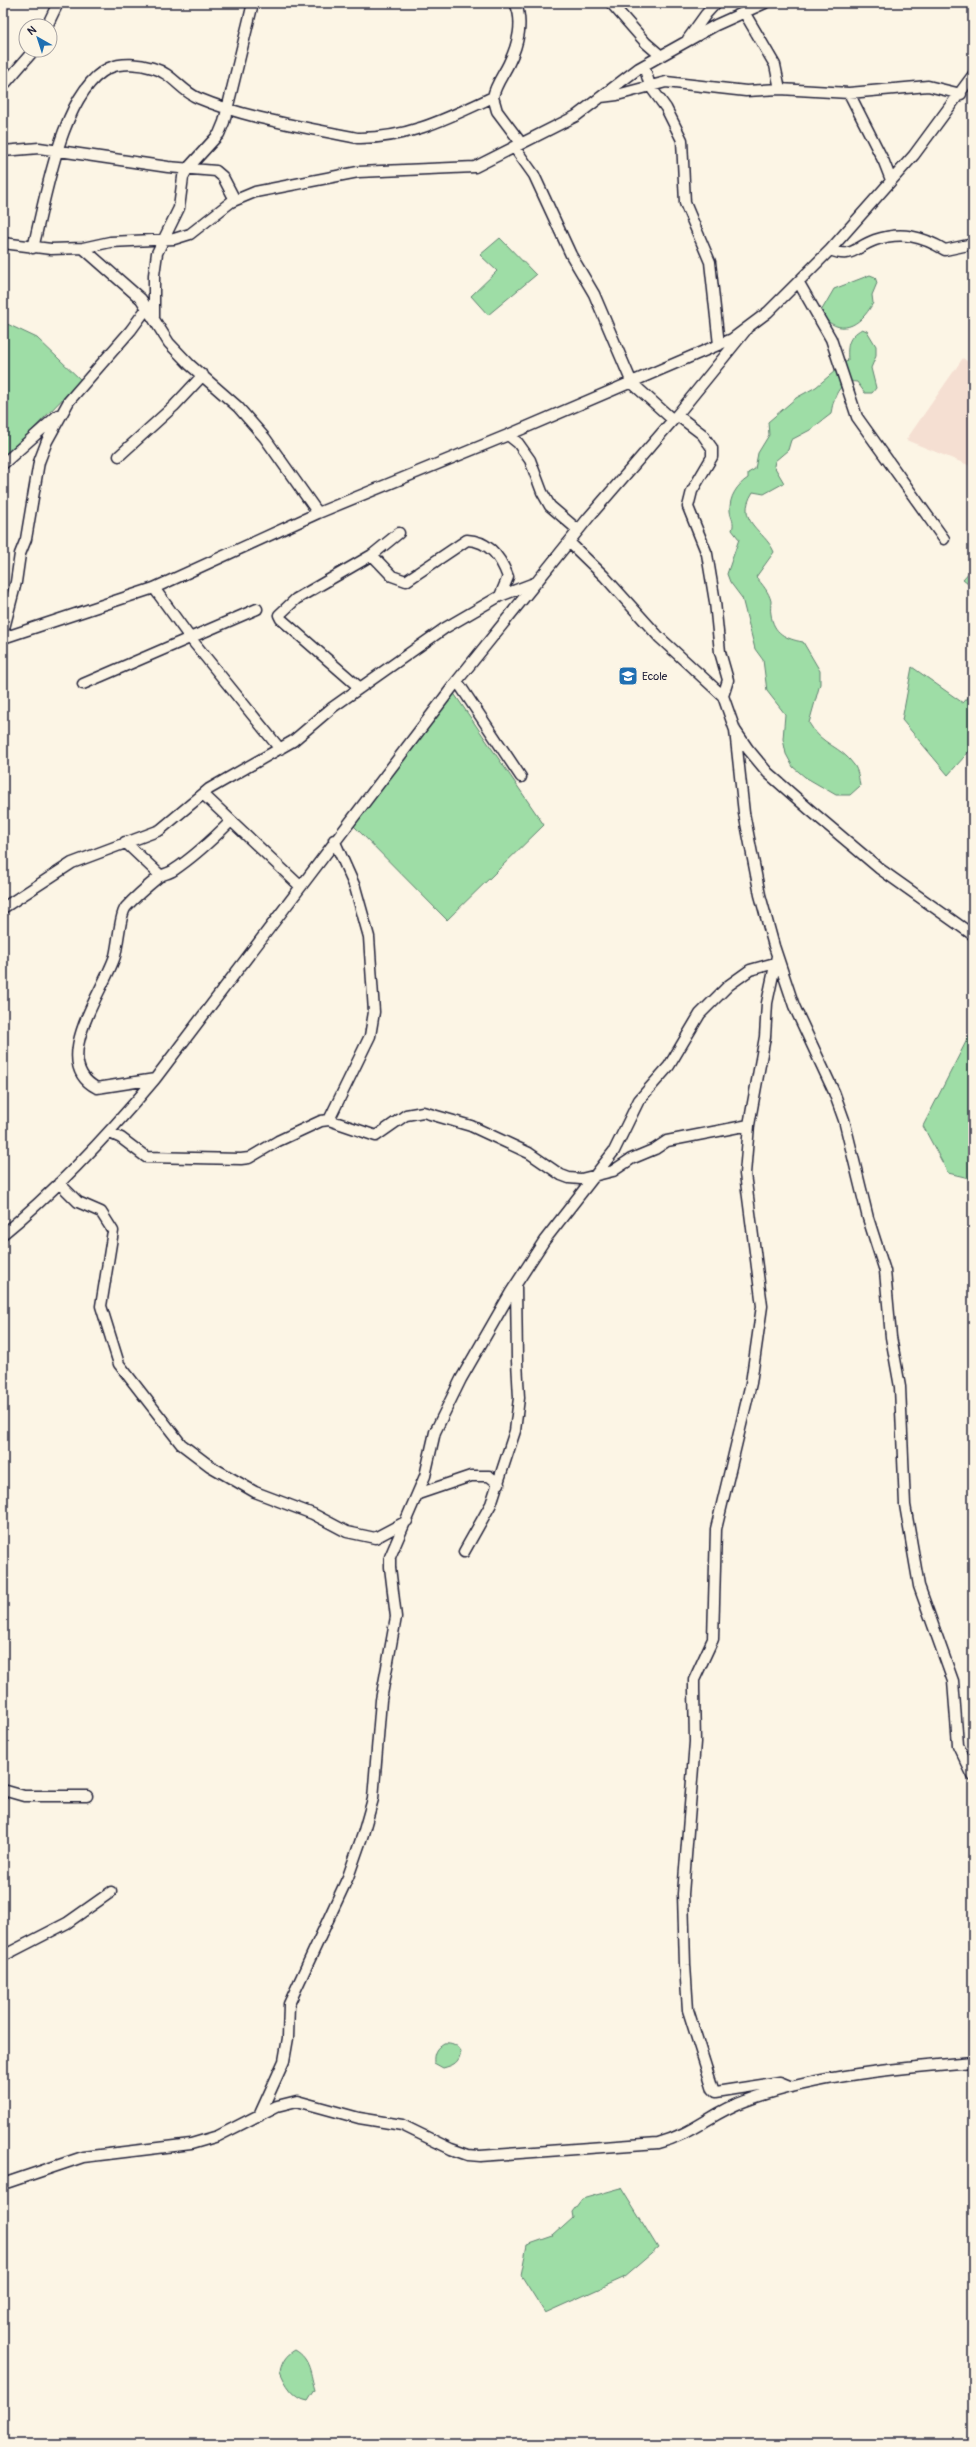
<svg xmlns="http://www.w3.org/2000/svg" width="976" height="2447" viewBox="0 0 976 2447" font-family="Pangolin,sans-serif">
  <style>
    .built { fill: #f5dfd2 }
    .green { fill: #9edda6; stroke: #608070 }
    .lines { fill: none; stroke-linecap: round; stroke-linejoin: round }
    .minor-casing { stroke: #22223b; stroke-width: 13 }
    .minor { stroke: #fcf5e5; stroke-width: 10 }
    .labels { text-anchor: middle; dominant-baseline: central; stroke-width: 3.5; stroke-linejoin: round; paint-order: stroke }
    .poi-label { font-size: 11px; fill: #22223b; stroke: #fcf5e5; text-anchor: start }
  </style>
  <rect width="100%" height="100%" fill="#fcf5e5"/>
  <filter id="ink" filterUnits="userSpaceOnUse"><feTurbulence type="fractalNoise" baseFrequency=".025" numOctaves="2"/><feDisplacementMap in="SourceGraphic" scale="8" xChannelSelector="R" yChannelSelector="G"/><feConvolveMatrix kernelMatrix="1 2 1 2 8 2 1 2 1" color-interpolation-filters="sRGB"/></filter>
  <g filter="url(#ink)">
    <path class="built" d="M963,358L973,366V467L906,440Z"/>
    <path class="green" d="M500,238L536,275L488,315L471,296L497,271L480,255Z
      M870,275L875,277L877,283L872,295L873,303C860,327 839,338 820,313L834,289Z
      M3,322L37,338L81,380L3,460Z
      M862,329L867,331L876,346V356L871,368L876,388L872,393H865L857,382C839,379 833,399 831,414L810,430L791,440L788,450L775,461L774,466L784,483L764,494L753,492C734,522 765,530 774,552L756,577C762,584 769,592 771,601C771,605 770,610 771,614C773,633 786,639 803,642L820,671V684L809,723C821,745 841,746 854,765C858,770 859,779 860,786L850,795H836L805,777L793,767L786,754L783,739L785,714L767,691L763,660L755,649L742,598L730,582L727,574L739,539L732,530C735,522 731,519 730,511C729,497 737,485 748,478V473L755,469L758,453L769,435L768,422L796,398L816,387L848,360C847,345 848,337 862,329Z
      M973,568V587L963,579Z
      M912,667L963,703L973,692V747L948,775L902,720Z
      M451,689L544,825L447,920L349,821Z
      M973,1028V1179L948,1173L923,1126Z
      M444,2043C452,2042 457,2045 461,2051C459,2063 454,2065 443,2068L434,2063C433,2053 436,2048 444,2043Z
      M621,2188L658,2248L623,2278L545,2313L521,2275L527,2245L553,2236L573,2218L572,2212L582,2199Z
      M295,2350C311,2359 310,2374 315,2390L308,2401C294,2399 285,2384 280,2371C282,2362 286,2355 295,2350Z"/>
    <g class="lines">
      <defs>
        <path id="minor" d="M515,3C524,21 518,45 509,63C504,74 495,85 493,97L497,111L521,143
          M611,3L646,43L661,56
          M744,12L775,65L780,89
          M47,26L58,3
          M688,39L706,14L716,3
          M644,66L650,86L666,108L682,140L685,203L710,262L719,345
          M3,86L34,50
          M849,93L884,162L891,180
          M601,97L617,95L666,82L746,91L780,89L849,93L928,86L961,94
          M514,147L534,175L571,255L594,294L632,383L673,420
          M3,151L39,148L168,167L216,171L223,177L235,200
          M3,243L51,249L83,248L110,242L174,239L190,234L231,202L255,192L358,172L475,167L576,116L639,68L716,25L765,3
          M33,248C45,201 62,90 109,68C122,62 140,64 153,68C172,73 181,91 198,98C248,119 305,127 357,138C407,139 448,118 493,97
          M83,248L141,299L169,343L190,365L238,407L265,438L318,513
          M830,250C853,259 855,247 875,240C901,231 922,236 945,250L973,244
          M799,283L831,339L857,417L944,539
          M154,317V275L157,253L179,208L183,177L188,168L219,134L224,122L253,3
          M677,415L702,434L712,448V457L692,491L688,507L707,554L715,602L720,652L728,680L723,696L735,730L748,749L768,773L810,810L880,869L973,935
          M508,435L518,443L530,460L542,492L550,506L578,530
          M119,456L174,406L203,375
          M3,464L58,415
          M569,542L604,576L659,637L723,696
          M372,555L392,576L406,581L467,540C490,541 501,558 508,577L500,596
          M154,588L191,639L280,749
          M3,632L16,582L20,554L26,539L39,462L47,441L69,401L131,330L147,308
          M3,638L154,588L318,513L508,435L732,339L768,312L830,250L914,155L973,75
          M457,681L521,777
          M83,684L257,609
          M360,688L281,619L279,615L296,599L372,555L399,533
          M735,730L744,813L760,895L774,946L794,1006L834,1092L844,1120L868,1218L885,1271L891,1337L900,1387L905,1505L914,1557L919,1586L953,1681L958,1745L973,1776
          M203,794L300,886
          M125,842L161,876
          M3,908L72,863L160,830L209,789L293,741L333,707L445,628L500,596L537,582
          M777,956L767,1003L765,1037L749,1125L745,1174L762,1306L751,1383L716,1529L713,1639L694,1680V1689L695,1742L683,1894L685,1965L688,2010L713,2089L716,2092L780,2082L792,2087
          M155,1079L97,1088C48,1063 104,991 115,956C118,945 120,914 126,907C136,896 149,885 160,876C164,874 170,873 174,870C195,856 213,839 231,821
          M329,1120L370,1036L374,1012L369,937L355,887L334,840
          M110,1133L121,1138L146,1157L241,1159L249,1158L278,1141L321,1121L329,1120L376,1136L406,1115L423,1112L471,1126L529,1153L561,1175L569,1178L581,1179L613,1171L631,1159L655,1149L667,1141L749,1125
          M59,1183L78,1202L101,1212L113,1231L101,1306L119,1364L181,1444L210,1466L255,1492L313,1514L347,1532L375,1538L407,1521
          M3,1234C59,1188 108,1135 155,1079L457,681L589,517L673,420L746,330
          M418,1494L471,1476H489L499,1484
          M464,1552L491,1504L515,1431L519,1398L517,1361L516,1284
          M3,1790L24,1796H87
          M3,1956L67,1923L111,1892
          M259,2116L284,2061L288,2038L289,2004L348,1877L363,1834L373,1799L381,1700L396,1617L390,1567V1557L425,1476L435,1432L461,1379L511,1292L544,1241L614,1151L639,1100L669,1066L700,1014L729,985L750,970L775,963
          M3,2184L83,2157L191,2144L218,2136L277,2106L297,2101L359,2118L402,2125L451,2149L468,2155L480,2156L658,2143C693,2134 713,2112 745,2101C816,2075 898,2068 973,2062"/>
      </defs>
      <use href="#minor" class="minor-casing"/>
      <use href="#minor" class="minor"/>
    </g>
  </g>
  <defs>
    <symbol id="school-square" viewBox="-11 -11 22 22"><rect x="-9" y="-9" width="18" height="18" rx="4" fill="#1f6fb2" stroke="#fcf5e5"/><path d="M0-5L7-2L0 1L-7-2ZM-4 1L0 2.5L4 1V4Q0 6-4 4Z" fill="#fff"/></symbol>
  </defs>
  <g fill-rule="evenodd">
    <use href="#school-square" x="617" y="665" width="22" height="22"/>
  </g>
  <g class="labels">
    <g class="poi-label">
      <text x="642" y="676">Ecole</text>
    </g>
  </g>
  <rect width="976" height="2447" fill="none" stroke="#fcf5e5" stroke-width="16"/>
  <rect x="8" y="8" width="960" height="2431" fill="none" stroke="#22223b" stroke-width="1.5" filter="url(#ink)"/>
  <g transform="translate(38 38) rotate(321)"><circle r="19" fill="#fcf5e5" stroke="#a5a1a1"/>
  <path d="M0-3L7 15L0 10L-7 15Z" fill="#1f6fb2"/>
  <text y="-6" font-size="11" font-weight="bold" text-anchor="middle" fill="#22223b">N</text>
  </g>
</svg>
